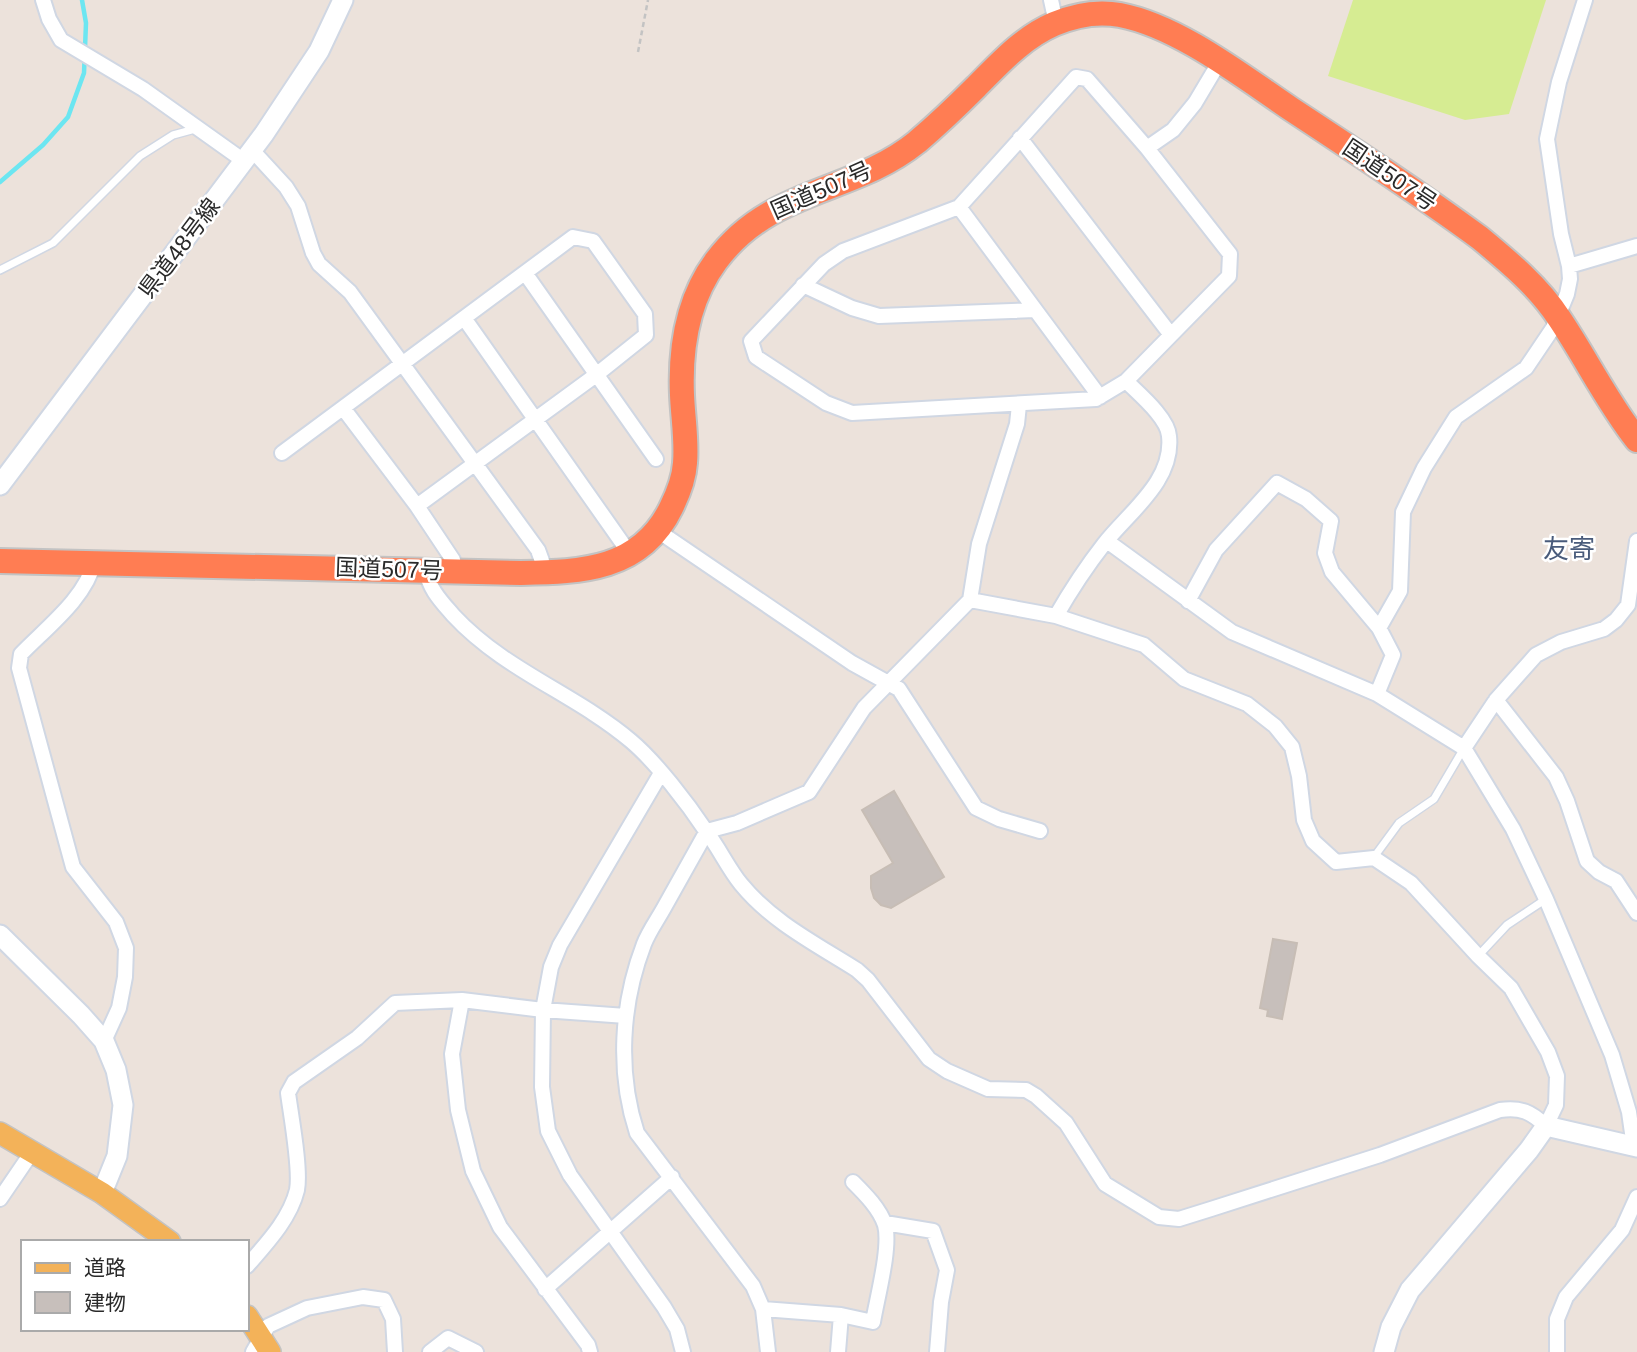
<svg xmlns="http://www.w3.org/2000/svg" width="1637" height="1352" viewBox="0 0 1637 1352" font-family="Helvetica,'Noto Sans JP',sans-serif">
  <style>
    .pitch { fill: #d6ec92 }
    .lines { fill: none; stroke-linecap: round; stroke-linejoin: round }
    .stream { stroke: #6ce6f1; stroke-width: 4.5 }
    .building { fill: #c7bfbb; stroke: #c7bdb5; stroke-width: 2 }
    .lane-casing { stroke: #d0d7e3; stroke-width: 10 }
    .street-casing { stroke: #d0d7e3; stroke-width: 18 }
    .secondary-casing { stroke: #d0d7e3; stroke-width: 23 }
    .primary-casing { stroke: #c3c3c3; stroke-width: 24 }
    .highway-casing { stroke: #c3c3c3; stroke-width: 28 }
    .path { stroke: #c3c3c3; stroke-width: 2.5; stroke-dasharray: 5 3.5; stroke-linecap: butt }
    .lane { stroke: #fff; stroke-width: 7 }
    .street { stroke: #fff; stroke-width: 14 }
    .secondary { stroke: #fff; stroke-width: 19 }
    .primary { stroke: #f3b259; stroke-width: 21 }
    .highway { stroke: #ff7d53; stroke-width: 24 }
    .labels { text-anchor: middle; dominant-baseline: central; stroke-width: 5; stroke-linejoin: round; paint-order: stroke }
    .street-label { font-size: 23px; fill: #2a2a2a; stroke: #fff }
    .quarter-label { font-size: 26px; fill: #495b7b; stroke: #fff }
  </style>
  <rect width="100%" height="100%" fill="#ece2db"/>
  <path class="pitch" d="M1353,0H1546L1509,114L1465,120L1328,76Z"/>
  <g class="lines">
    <path class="stream" d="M0,182L43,145L68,117L84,73L86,23L82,0"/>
  </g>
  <path class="building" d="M894,791L944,877L891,908L881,905L874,898L871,888V876L893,863L862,810Z
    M1273,939L1297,943L1282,1019L1267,1016L1268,1010L1260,1008Z"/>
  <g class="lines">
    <defs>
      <path id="lane" d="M0,270L53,243L140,156L173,135L195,129
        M1374,857L1399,823L1434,799L1464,748
        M1478,956L1507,925L1546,899"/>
      <path id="street" d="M43,0L49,19L61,40L143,89L244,161
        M1051,0L1056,23
        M1076,77L1087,79L1147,148L1230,254L1229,276L1126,381L1096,399L852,413L826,403L756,357L751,341L824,264L843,251L959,207Z
        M1020,138L1171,335
        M1147,148L1173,130L1195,103L1220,61
        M252,150L286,187L298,206L313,253L319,264L350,292L538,550L542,561L541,572
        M959,207L1100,397
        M1569,266L1637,246
        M525,273L656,459
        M803,285L852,308L879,316L1035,310
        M464,318L630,554
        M343,408L417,506L453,560L456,571
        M282,453L573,237L593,241L645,314L646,335L596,375L417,506
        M658,531L852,663L899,689L976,808L999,819L1040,831
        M1107,541L1232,632L1377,694L1464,748L1513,829L1546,899L1612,1055L1629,1112L1634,1147
        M94,562C86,598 46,628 21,654L19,668L73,867L116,922L126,948L125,977L119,1008L104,1041
        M426,570C429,589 441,601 453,615C505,671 574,693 631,741C656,762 688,804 706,831C719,848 728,868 741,884C772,922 816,944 857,970L868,980L929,1059L947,1071L988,1089L1026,1090L1036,1096L1066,1123L1105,1184L1159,1217L1179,1219L1211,1209L1380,1155L1500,1110C1521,1107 1531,1112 1546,1126L1556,1105L1557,1076L1548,1052L1511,988L1478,956L1411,883L1374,858L1336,862L1313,841L1304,820L1299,776L1292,747L1275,726L1247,704L1184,679L1144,645L1056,616L970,600
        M1188,601L1216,550L1277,483L1306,499L1331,521L1325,553L1332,572L1379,628L1393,655L1377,694
        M1056,616C1071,590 1086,567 1104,544C1129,512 1174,481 1169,436C1168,418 1139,394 1126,381
        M1379,628L1400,591L1403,512L1424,468L1456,417L1526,368L1553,328L1567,294L1570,279L1569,266L1561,234L1547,139L1559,82L1585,0
        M1496,700L1556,777L1567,801L1587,861L1599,872L1616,881L1637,913
        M1464,748L1496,700L1536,655L1561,642L1604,629L1616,620L1628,605L1637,541
        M661,773L560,945L551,967L543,1010L542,1087L548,1131L570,1175L664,1307L677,1329L683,1352
        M0,1199L32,1152
        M885,1223L933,1231L947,1270L941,1302L937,1352
        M247,1266C266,1244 290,1219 297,1190C301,1169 291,1116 288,1093L294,1082L357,1038L395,1003L462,1000
        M545,1289L672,1177
        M763,1309L841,1315L873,1322C877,1298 891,1247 885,1225C880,1209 865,1194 853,1182
        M253,1352L268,1326L307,1308L363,1297L384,1300L393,1319L395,1352
        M430,1352L448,1338L476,1352
        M590,1352L588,1345L500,1227L473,1171L458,1110L452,1054L462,1000L543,1010L626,1016
        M768,1352L763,1309L753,1286L637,1133C617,1072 621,1004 644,944C649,931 658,919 665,906C679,881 693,856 707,831L737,823L809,792L864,708L970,600L979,544L1017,424L1019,405
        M838,1352L841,1315
        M1557,1352V1319L1566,1297L1622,1230L1637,1197"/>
      <path id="secondary" d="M0,485L264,134L319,51L343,0
        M0,935L81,1015L104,1041L116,1070L123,1105L117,1156L102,1193
        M1384,1352L1391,1327L1410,1290L1529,1150L1546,1126L1637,1147"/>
      <path id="primary" d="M0,1133L102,1193L170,1242
        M247,1316L270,1352"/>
      <path id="highway" d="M0,561L521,573C582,572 641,570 671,508C678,494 684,479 685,463C687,441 683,418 682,395C680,348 687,300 716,261C771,187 853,194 917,142C937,125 957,106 976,87C1000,63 1022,38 1054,24C1075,15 1098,11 1120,15C1178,26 1242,76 1291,109C1355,151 1419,193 1480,238C1509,262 1539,287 1559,318C1586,358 1607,402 1637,440"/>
    </defs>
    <use href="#lane" class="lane-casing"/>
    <use href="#street" class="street-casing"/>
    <use href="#secondary" class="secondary-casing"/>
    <use href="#primary" class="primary-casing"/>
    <use href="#highway" class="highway-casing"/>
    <path class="path" d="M638,52L648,0"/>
    <use href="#lane" class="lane"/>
    <use href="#street" class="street"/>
    <use href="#secondary" class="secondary"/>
    <use href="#primary" class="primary"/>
    <use href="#highway" class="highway"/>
  </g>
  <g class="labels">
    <g class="street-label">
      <text transform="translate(1390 175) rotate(34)">国道507号</text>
      <text transform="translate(821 190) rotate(-24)">国道507号</text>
      <text transform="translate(179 248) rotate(-53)">県道48号線</text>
      <text transform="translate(389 569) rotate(2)">国道507号</text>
    </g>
    <g class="quarter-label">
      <text x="1569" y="549">友寄</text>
    </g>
  </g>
  <rect x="21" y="1240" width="228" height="91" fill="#ffffff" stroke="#aaaaaa" stroke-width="2"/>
  <rect x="35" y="1263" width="35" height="10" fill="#f3b259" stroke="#aaaaaa" stroke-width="2"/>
  <text x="84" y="1275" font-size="21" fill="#2a2a2a">道路</text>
  <rect x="35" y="1292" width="35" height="21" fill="#c7bfbb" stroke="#aaaaaa" stroke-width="2"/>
  <text x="84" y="1310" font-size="21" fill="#2a2a2a">建物</text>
</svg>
